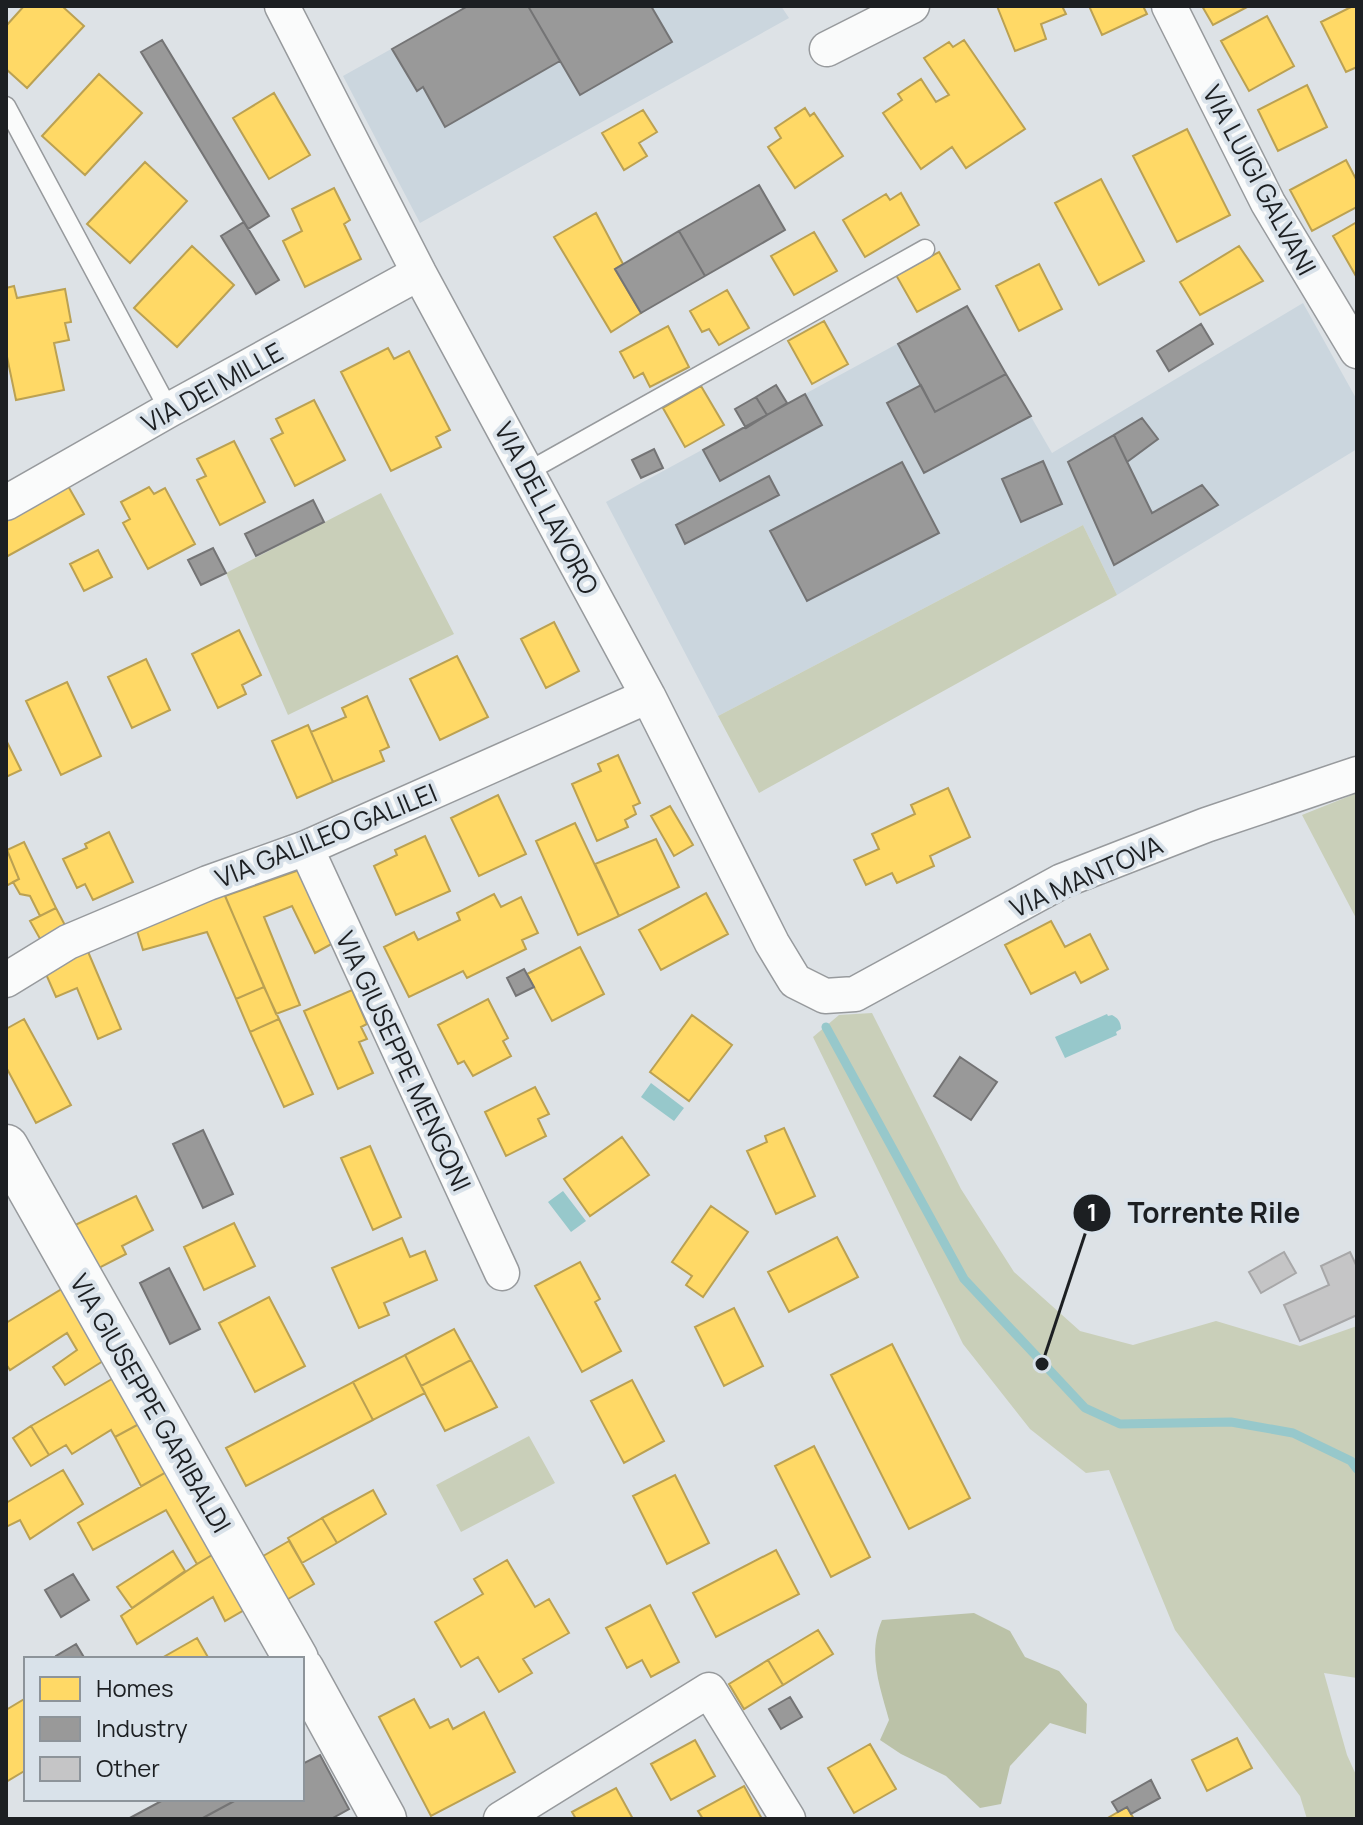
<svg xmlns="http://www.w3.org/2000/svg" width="1363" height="1825" viewBox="0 0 1363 1825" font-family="Manrope,sans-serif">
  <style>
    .built { fill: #cbd6de }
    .green { fill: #c9cfb9 }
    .forest { fill: #bbc2a8 }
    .water { fill: #97c8cb }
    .homes { fill: #ffd966; stroke: #bba152; stroke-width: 2 }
    .industry { fill: #999; stroke: #747475; stroke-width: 2 }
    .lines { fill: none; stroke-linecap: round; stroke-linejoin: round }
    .stream { stroke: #97c8cb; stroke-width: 9 }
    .building { fill: #c5c5c6; stroke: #a7a7a8; stroke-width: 2 }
    .lane-casing { stroke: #979a9d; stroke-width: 21 }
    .street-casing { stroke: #979a9d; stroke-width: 37 }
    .secondary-casing { stroke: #979a9d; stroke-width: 47 }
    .lane { stroke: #fafbfb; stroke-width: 18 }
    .street { stroke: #fafbfb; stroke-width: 34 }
    .secondary { stroke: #fafbfb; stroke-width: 44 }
    .labels { text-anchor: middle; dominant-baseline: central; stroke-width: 8; stroke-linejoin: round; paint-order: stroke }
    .street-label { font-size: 26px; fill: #1c1f22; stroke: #d9e2ea }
    .leader { fill: none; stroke: #1c1f22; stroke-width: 3 }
    .callout-dot { fill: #1c1f22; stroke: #d9e2ea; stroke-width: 3 }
    .mark-label { font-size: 24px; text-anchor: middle; font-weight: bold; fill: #fff }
    .callout-label { font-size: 28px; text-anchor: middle; font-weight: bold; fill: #1c1f22; stroke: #d9e2ea; stroke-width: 8; stroke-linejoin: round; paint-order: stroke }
  </style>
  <rect width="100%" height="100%" fill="#dde2e6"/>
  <path class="built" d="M468,6H781L789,18L420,223L343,76Z
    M1303,303L1357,400V449L1117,595L1083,525L718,716L606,502L967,306L1052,453Z"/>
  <path class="green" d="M381,493L454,634L288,715L226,573Z
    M1083,525L1117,595L759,793L718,716Z
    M1357,793V920L1302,815Z
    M872,1013L961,1189L1014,1272L1080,1331L1133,1345L1216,1321L1300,1346L1357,1326V1678L1324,1673L1347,1755L1357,1777V1819H1307L1300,1796L1175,1630L1109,1470L1086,1473L1030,1429L963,1344L813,1037L839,1015Z
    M529,1436L555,1483L461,1532L436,1485Z"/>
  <path class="forest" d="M974,1613L1010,1631L1025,1657L1059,1671L1087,1704L1086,1734L1050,1723L1010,1766L1001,1804L980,1808L946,1776L901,1754L880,1740L889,1720C880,1686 867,1654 882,1620Z"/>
  <path class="water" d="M1107,1014L1108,1016L1112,1015C1118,1018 1121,1022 1121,1029L1116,1032L1117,1035L1065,1058L1055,1037Z
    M651,1083L684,1108L674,1121L641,1097Z
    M563,1191L586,1221L571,1232L548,1202Z"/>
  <path class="homes" d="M24,6H62L84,26L27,88L6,69V26Z
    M997,6H1062L1066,14L1041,24L1046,39L1015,51Z
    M1089,6H1143L1147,14L1102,35Z
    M1202,6H1249L1213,25Z
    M1353,6H1357V67L1346,72L1321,22Z
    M1267,16L1294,66L1249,91L1221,41Z
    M964,40L1025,129L966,168L952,147L921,169L883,113L902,100L898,94L921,79L936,102L949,95L924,58L949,42L953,47Z
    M99,74L142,113L85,175L42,136Z
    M1307,85L1327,127L1278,151L1258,110Z
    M274,93L310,155L269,179L233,118Z
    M805,108L810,116L814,113L843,156L795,188L768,147L781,138L775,128Z
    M643,110L657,132L639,143L647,156L624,170L602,133Z
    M1187,129L1230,215L1177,242L1133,156Z
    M1346,160L1357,181V207L1312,231L1290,190Z
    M145,162L187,201L130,263L87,224Z
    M1101,179L1144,261L1099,285L1055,203Z
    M334,188L350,220L344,224L361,259L305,287L283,241L302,231L292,209Z
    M901,193L919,225L865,257L843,220L886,194L890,200Z
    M596,213L623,264L615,269L641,313L611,332L554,237Z
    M1357,222V278L1333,236Z
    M814,232L837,271L794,295L771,256Z
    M192,246L234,285L177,347L134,308Z
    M1239,246L1263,281L1200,315L1180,282Z
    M939,252L960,289L917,312L896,275Z
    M1039,264L1062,309L1019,331L996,286Z
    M14,286L17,298L65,289L71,322L65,323L69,340L54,343L64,390L16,400L6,352V288Z
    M727,290L749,328L719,345L709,329L702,332L690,311Z
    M824,321L848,364L812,384L788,341Z
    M668,326L689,367L650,387L643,373L634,378L620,352Z
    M388,348L394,359L409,351L450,430L436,437L441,447L391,471L341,372Z
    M701,386L724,425L685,447L663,408Z
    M314,400L345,460L295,486L271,439L283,433L276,419Z
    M234,441L265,502L220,525L197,480L206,476L197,459Z
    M68,486L84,514L6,557V520Z
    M149,487L154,494L165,488L195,544L148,569L123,523L130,519L121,502Z
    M98,550L112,577L84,591L70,564Z
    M554,622L579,671L546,688L521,639Z
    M239,630L261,675L242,685L246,694L218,708L192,654Z
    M457,656L488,717L440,740L410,679Z
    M146,659L170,710L132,728L108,677Z
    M67,682L101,756L61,775L26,701Z
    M367,696L389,747L380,751L384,761L333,782L311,732L346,717L342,708Z
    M308,725L333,782L297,798L272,741Z
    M6,740L21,770L6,777Z
    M618,755L640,803L633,806L636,814L625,820L628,827L597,841L572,784L601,771L598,764Z
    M948,788L970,837L930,856L934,866L897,883L892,873L866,885L854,860L879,849L872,834L915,814L911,805Z
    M498,795L526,854L479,876L451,818Z
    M670,806L693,845L674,856L651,816Z
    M575,823L619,916L578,935L536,841Z
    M109,832L133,882L93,900L85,884L77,888L63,859L87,848L85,844Z
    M425,836L450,891L396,915L374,866L397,855L395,850Z
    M656,839L679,887L619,916L595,864Z
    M24,842L56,908L40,916L30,896L20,894L13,882L19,879L7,850Z
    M7,850L19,879L6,886V851Z
    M305,868L337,941L315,953L292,906L264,917L300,1005L276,1014L225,896Z
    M223,891L264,987L236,999L207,932L143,950L134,921Z
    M706,893L728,934L661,970L639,930Z
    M494,894L501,907L521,897L538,933L522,940L526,949L467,978L463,971L409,997L384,947L414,932L418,940L460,920L457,913Z
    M56,908L68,931L43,944L30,921Z
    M1051,921L1065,947L1090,934L1108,969L1081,983L1075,972L1031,994L1005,945Z
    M86,947L121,1029L98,1039L77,988L56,997L42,965Z
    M580,947L604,994L552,1021L527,974Z
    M264,987L279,1019L250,1032L236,999Z
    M352,990L367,1024L361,1027L367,1039L359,1042L373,1073L338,1089L304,1011Z
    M488,999L508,1038L503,1041L511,1056L473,1076L464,1061L458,1064L438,1025Z
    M692,1015L732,1045L689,1101L650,1072Z
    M24,1019L71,1105L36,1123L6,1067V1029Z
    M279,1019L313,1094L284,1107L250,1032Z
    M535,1087L549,1114L538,1119L546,1136L506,1156L485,1112Z
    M784,1128L815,1196L776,1214L747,1151L767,1142L765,1136Z
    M622,1137L649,1175L590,1216L564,1179Z
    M370,1146L401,1217L373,1230L341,1158Z
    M136,1196L153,1230L122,1246L126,1254L95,1270L73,1226Z
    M711,1206L748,1232L703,1297L686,1285L692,1276L672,1262Z
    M234,1223L255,1266L204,1290L184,1247Z
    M837,1237L858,1277L789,1312L768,1272Z
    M402,1238L410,1257L425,1251L437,1280L384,1303L389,1315L359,1328L332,1268Z
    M580,1262L600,1299L595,1302L621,1351L582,1372L535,1286Z
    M70,1284L111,1356L65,1385L53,1367L77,1350L67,1333L10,1370L6,1364V1323Z
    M269,1297L305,1366L255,1392L219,1323Z
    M734,1308L763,1366L724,1386L695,1327Z
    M454,1329L471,1360L421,1386L405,1355Z
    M892,1344L970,1498L909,1529L831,1375Z
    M405,1355L425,1393L373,1420L353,1382Z
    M471,1360L497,1407L445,1431L421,1386Z
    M124,1372L150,1418L115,1437L111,1430L72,1454L66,1445L49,1455L31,1426Z
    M632,1380L664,1441L624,1463L591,1401Z
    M353,1382L373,1420L246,1486L226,1448Z
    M150,1418L177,1466L141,1486L115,1437Z
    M31,1426L49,1455L31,1466L13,1438Z
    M814,1446L870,1557L831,1577L775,1466Z
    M177,1466L222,1549L197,1564L166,1510L93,1550L78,1523Z
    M63,1470L83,1504L30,1539L20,1520L6,1527V1503Z
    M675,1475L709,1543L667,1564L633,1496Z
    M373,1490L386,1514L337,1543L322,1518Z
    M322,1518L337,1543L302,1563L288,1538Z
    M289,1541L314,1584L283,1602L258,1559Z
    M222,1549L251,1606L225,1621L213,1597L137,1644L121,1616L197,1564Z
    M776,1550L799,1594L716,1637L693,1593Z
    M173,1551L185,1571L132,1608L117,1587Z
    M507,1560L535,1607L549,1599L569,1633L523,1659L532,1673L499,1692L478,1657L461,1667L435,1622L483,1594L474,1579Z
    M650,1605L679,1662L651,1677L642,1660L627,1668L606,1628Z
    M818,1630L833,1654L783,1685L768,1660Z
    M197,1638L209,1659H160Z
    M768,1660L783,1685L744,1709L729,1684Z
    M26,1698V1770L6,1782V1710Z
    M414,1699L430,1728L448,1719L453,1729L484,1712L515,1772L431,1816L379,1717Z
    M1237,1738L1252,1768L1207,1791L1192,1760Z
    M695,1740L715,1776L671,1800L651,1764Z
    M870,1744L896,1789L854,1813L828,1768Z
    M744,1786L762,1819H703L698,1811Z
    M616,1788L633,1819H576L572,1812Z
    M1127,1807L1134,1819H1106L1118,1812Z"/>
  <path class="industry" d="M468,6H528L560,61L445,127L423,87L417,91L392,49Z
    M528,6H651L672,42L580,95Z
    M162,40L269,216L248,229L141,52Z
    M759,185L785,230L705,276L679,231Z
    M244,222L279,280L256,294L221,236Z
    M679,231L705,276L641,313L615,269Z
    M967,306L1006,374L935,412L898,344Z
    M1201,324L1213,344L1169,371L1157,351Z
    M1006,374L1031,416L924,473L887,403L921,385L935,412Z
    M776,385L787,403L767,415L756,397Z
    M805,394L822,425L720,481L703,450Z
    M756,397L767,415L746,428L735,409Z
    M1142,418L1158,439L1127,462L1114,435Z
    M1114,435L1152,513L1202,485L1218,505L1114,565L1068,462Z
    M654,449L663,468L641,478L632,460Z
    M1043,461L1062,504L1021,522L1002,479Z
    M902,462L939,533L807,601L770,531Z
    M769,476L779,495L685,544L676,525Z
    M313,500L324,522L256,556L245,534Z
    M213,548L226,573L201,585L188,560Z
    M524,969L534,987L516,996L507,978Z
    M960,1057L997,1082L971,1120L934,1096Z
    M203,1130L233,1194L203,1208L173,1144Z
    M169,1268L200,1329L170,1344L140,1283Z
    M73,1574L89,1600L61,1617L45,1590Z
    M76,1644L85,1659H57L56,1656Z
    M790,1697L802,1717L781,1729L769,1709Z
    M320,1755L349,1809L331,1819H201L238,1799H302V1764Z
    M1151,1780L1160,1798L1131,1814L1127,1807L1118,1812L1112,1802Z
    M165,1799H238L201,1819H128Z"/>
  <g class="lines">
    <path class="stream" d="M826,1027L964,1279L1085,1408L1120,1424L1231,1422L1293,1433L1351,1461L1357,1469"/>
  </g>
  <path class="building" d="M1284,1252L1296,1273L1261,1293L1249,1272Z
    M1350,1252L1357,1267V1315L1300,1341L1284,1305L1329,1285L1321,1266Z"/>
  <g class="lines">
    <defs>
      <path id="lane" d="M6,106L169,410
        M527,472L925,249"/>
      <path id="street" d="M282,6L419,273L648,696L772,943L795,981L825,996L855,994L1062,881L1206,825L1357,774
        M1169,6L1268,203L1357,351
        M827,49L912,6
        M6,503L169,410L419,273
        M306,848L502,1273
        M6,980L68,942L208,883L306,848L648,696
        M501,1819L709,1690L788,1819"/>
      <path id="secondary" d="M6,1147L296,1659
        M302,1670L384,1819"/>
    </defs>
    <use href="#lane" class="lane-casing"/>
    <use href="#street" class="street-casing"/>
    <use href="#secondary" class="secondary-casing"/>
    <use href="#lane" class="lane"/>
    <use href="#street" class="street"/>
    <use href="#secondary" class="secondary"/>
  </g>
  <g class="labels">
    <g class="street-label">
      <text transform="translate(1260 180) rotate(62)">VIA LUIGI GALVANI</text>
      <text transform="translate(212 387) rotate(-29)">VIA DEI MILLE</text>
      <text transform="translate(547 508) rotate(62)">VIA DEL LAVORO</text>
      <text transform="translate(326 835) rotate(-22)">VIA GALILEO GALILEI</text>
      <text transform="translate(1086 876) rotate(-24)">VIA MANTOVA</text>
      <text transform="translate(404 1061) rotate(65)">VIA GIUSEPPE MENGONI</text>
      <text transform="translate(151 1403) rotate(60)">VIA GIUSEPPE GARIBALDI</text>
    </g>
  </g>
  <path class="leader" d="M1042 1364L1092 1213"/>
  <g class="callout-dot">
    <circle cx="1042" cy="1364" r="8"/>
    <circle cx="1092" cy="1213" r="20"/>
  </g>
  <g class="mark-label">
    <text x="1092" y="1221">1</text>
  </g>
  <g class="callout-label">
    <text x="1214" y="1223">Torrente Rile</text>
  </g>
  <rect width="1363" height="1825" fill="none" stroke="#1c1f22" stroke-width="16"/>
  <rect x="24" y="1657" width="280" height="144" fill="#d9e2ea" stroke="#8d949a" stroke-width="2"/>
  <rect x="40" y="1677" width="40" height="24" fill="#ffd966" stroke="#8d949a" stroke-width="2"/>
  <text x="96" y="1697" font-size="24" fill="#1c1f22">Homes</text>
  <rect x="40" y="1717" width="40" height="24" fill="#999999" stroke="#8d949a" stroke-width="2"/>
  <text x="96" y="1737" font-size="24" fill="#1c1f22">Industry</text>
  <rect x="40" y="1757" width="40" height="24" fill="#c5c5c6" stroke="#8d949a" stroke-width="2"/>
  <text x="96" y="1777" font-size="24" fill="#1c1f22">Other</text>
</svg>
